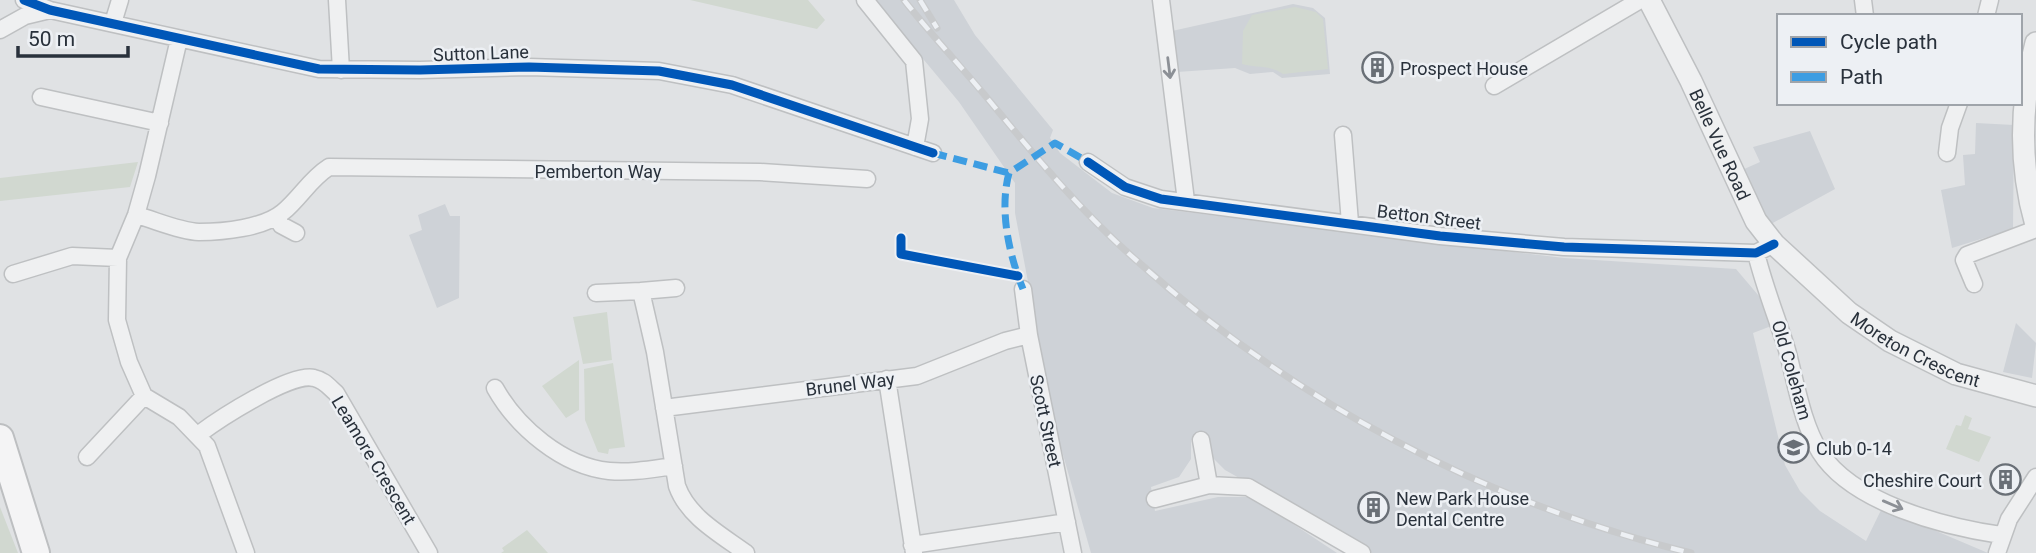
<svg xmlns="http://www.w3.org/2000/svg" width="2036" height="553" viewBox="0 0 2036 553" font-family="Roboto,sans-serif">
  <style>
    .built { fill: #ced2d7 }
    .green { fill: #d1d8d0 }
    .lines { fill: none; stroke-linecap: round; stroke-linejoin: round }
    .minor-casing { stroke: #bec0c2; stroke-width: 19 }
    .tertiary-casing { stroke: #bec0c2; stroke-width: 24 }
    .primary-casing { stroke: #bdbfc1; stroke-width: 30 }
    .minor { stroke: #eff0f1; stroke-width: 16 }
    .tertiary { stroke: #eff0f1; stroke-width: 21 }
    .primary { stroke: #f4f4f5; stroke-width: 26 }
    .rail-casing { stroke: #c8cacc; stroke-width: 7 }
    .rail { stroke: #edf0f4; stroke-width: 4.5; stroke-dasharray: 13; stroke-linecap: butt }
    .quiet { stroke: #3d9de2; stroke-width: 7; stroke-dasharray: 14 7; stroke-linecap: butt }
    .cycleway-casing { stroke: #edf0f4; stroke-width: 13 }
    .cycleway { stroke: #0057b8; stroke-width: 9 }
    .oneway { stroke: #8c9096 }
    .labels { text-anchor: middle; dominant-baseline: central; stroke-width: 5; stroke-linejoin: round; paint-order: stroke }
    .street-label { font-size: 18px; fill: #29313b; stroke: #edf0f4 }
    .poi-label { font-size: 18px; fill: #29313b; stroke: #edf0f4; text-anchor: start }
  </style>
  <rect width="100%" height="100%" fill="#e0e2e4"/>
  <path class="built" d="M874,0H954L975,35L1053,130L1050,138L1060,153L1112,193L1153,208L1564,258L1736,269L1764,302L1774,325L1753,333L1785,465L1800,491L1820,511L1866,541L1882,508L1988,553H1372L1225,470L1213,458L1206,436L1191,440V459L1179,477L1151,487L1155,511L1218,497H1252L1337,553H1091L1056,430L1015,213V183L959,102Z
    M1293,4L1313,8L1325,18L1330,74L1282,78L1273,72L1250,74L1235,68L1177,72L1172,31Z
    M1976,123L2014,125L2013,229L1952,248L1941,190L1965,185L1963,155L1975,154Z
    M1810,131L1835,189L1771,224L1761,213L1742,170L1760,162L1753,147Z
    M445,204L450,216H460L459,298L437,308L409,235L422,230L418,215Z
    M2016,323L2036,343L2032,378L2003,372Z"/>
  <path class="green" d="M690,0H808L825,20L817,29Z
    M1295,7L1316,12L1323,19L1328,69L1283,74C1272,65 1256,68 1242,64L1243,31L1252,15Z
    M138,162L130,187L0,201V178Z
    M607,312L612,360L583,364L573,317Z
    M579,360V410L566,418L542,386Z
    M613,363L625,447L609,449L608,454L598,452L585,420L584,369Z
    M1965,415L1972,418L1968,429L1991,437L1979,462L1946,449L1956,425L1961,426Z
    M0,507L18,553H0Z
    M527,530L548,553H501L504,551L502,548Z"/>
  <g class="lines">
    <defs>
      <path id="minor" d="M24,0L50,10L319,69L420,70L529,67L659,71L732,85L933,153
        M337,0L341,70
        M865,0L914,61L920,119L915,147
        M1161,0L1186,201
        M1863,0L1865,16
        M1986,16L1990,0
        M113,23L120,0
        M0,30L25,16L50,10
        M179,39L147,176L136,215L118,258L117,320L129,362L144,396L179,417L207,446L246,553
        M1494,86L1640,0
        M41,97L160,123
        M1343,135L1350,223
        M1947,153L1950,128L1959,103
        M1088,162L1125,187L1161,199L1440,236L1564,247L1756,253L1774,244
        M136,215C155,220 179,231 199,232C223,232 264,228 283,212C300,198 310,179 329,167L760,172L867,179
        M277,217L281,225L296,233
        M1756,253C1764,286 1777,318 1787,350C1796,383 1802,423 1820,452C1852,503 1945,527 2001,535
        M13,274L72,256L118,258
        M1974,284L1964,260L1967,255L2036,229
        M676,288L641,291L655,352L677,486C688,517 720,534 746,553
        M1023,289L1029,335L1073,553
        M596,293L641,291
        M887,379L914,553
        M495,388C517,427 562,466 609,471C631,473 652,469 674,466
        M664,408L917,376L1005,341L1029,335
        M199,434C219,419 291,372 314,378C324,380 329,387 336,393L429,553
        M1201,440L1209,485
        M87,457L144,396
        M1155,499L1209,485L1248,487L1362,553
        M912,545L1067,522
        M1997,553L2009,519L2036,477"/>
      <g id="tertiary">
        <path id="s1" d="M1649,0L1691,81L1756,221L1774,244L1849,313L1890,341L1956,374L2036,396"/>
        <path d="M2036,43C2020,103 2019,165 2036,225"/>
      </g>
      <path id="primary" d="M0,438L36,553"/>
    </defs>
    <use href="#minor" class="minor-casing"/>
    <use href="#tertiary" class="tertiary-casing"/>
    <use href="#primary" class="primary-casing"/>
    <use href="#minor" class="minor"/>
    <use href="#tertiary" class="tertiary"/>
    <use href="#primary" class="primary"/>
    <defs>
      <path id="rail" d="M904,0C929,32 957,62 983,93C1031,151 1079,210 1136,260C1293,401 1485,503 1691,553
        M920,0L937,28"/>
    </defs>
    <use href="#rail" class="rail-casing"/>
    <use href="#rail" class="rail"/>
    <path class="quiet" d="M933,153L1009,173
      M1023,289C1009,255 999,210 1009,173L1055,143L1088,162"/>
    <defs>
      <path id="cycleway" d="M24,0L50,10L319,69L420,70L529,67L659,71L732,85L933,153
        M1088,162L1125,187L1161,199L1440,236L1564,247L1756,253L1774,244
        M901,238V254L1018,276"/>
    </defs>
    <use href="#cycleway" class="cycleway-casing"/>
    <use href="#cycleway" class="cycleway"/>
  </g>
  <defs><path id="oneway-shaft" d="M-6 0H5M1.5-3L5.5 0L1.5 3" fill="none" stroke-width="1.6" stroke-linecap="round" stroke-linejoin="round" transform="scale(1.75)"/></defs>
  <g class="oneway">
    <use href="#oneway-shaft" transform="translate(1169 68) rotate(83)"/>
    <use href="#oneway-shaft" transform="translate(1893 505) rotate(23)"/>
  </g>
  <defs>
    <symbol id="building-ring" viewBox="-11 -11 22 22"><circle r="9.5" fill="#edf0f4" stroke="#696f76" stroke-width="1.5"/><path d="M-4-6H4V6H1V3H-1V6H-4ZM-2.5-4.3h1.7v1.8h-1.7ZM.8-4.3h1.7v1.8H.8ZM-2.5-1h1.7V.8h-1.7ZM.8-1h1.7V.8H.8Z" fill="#696f76"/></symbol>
    <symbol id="school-ring" viewBox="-11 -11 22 22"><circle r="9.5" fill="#edf0f4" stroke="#696f76" stroke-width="1.5"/><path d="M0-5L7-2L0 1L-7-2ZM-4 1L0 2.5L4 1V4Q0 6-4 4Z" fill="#696f76"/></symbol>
  </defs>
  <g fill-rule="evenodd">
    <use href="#building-ring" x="1360" y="50" width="35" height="35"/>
    <use href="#school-ring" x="1776" y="430" width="35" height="35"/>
    <use href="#building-ring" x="1988" y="462" width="35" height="35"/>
    <use href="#building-ring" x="1356" y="490" width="35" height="35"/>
  </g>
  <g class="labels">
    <g class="street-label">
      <text transform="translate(481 53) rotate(-2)">Sutton Lane</text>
      <text stroke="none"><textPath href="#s1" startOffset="161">Belle Vue Road</textPath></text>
      <text x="598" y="171">Pemberton Way</text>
      <text transform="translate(1429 217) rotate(7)">Betton Street</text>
      <text stroke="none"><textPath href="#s1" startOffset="453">Moreton Crescent</textPath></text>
      <text transform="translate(1792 370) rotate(74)">Old Coleham</text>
      <text transform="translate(850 384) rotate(-7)">Brunel Way</text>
      <text transform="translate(1046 421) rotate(78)">Scott Street</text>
      <text transform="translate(374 460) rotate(59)">Leamore Crescent</text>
    </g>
    <g class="poi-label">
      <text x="1400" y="68">Prospect House</text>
      <text x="1816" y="448">Club 0-14</text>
      <text x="1982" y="480" text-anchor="end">Cheshire Court</text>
      <text x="1396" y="498">New Park House<tspan x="1396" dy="21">Dental Centre</tspan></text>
    </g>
  </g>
  <rect x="1777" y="14" width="245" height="91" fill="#edf0f4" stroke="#9fa4aa" stroke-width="2"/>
  <rect x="1791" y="37" width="35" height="10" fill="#0057b8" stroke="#9fa4aa" stroke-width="2"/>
  <text x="1840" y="49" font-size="21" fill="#29313b">Cycle path</text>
  <rect x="1791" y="72" width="35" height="10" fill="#3d9de2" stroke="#9fa4aa" stroke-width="2"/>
  <text x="1840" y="84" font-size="21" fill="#29313b">Path</text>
  <path d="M18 46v10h110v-10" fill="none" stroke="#29313b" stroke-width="3.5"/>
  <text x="28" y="46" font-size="21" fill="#29313b" stroke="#edf0f4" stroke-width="5" paint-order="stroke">50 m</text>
</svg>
